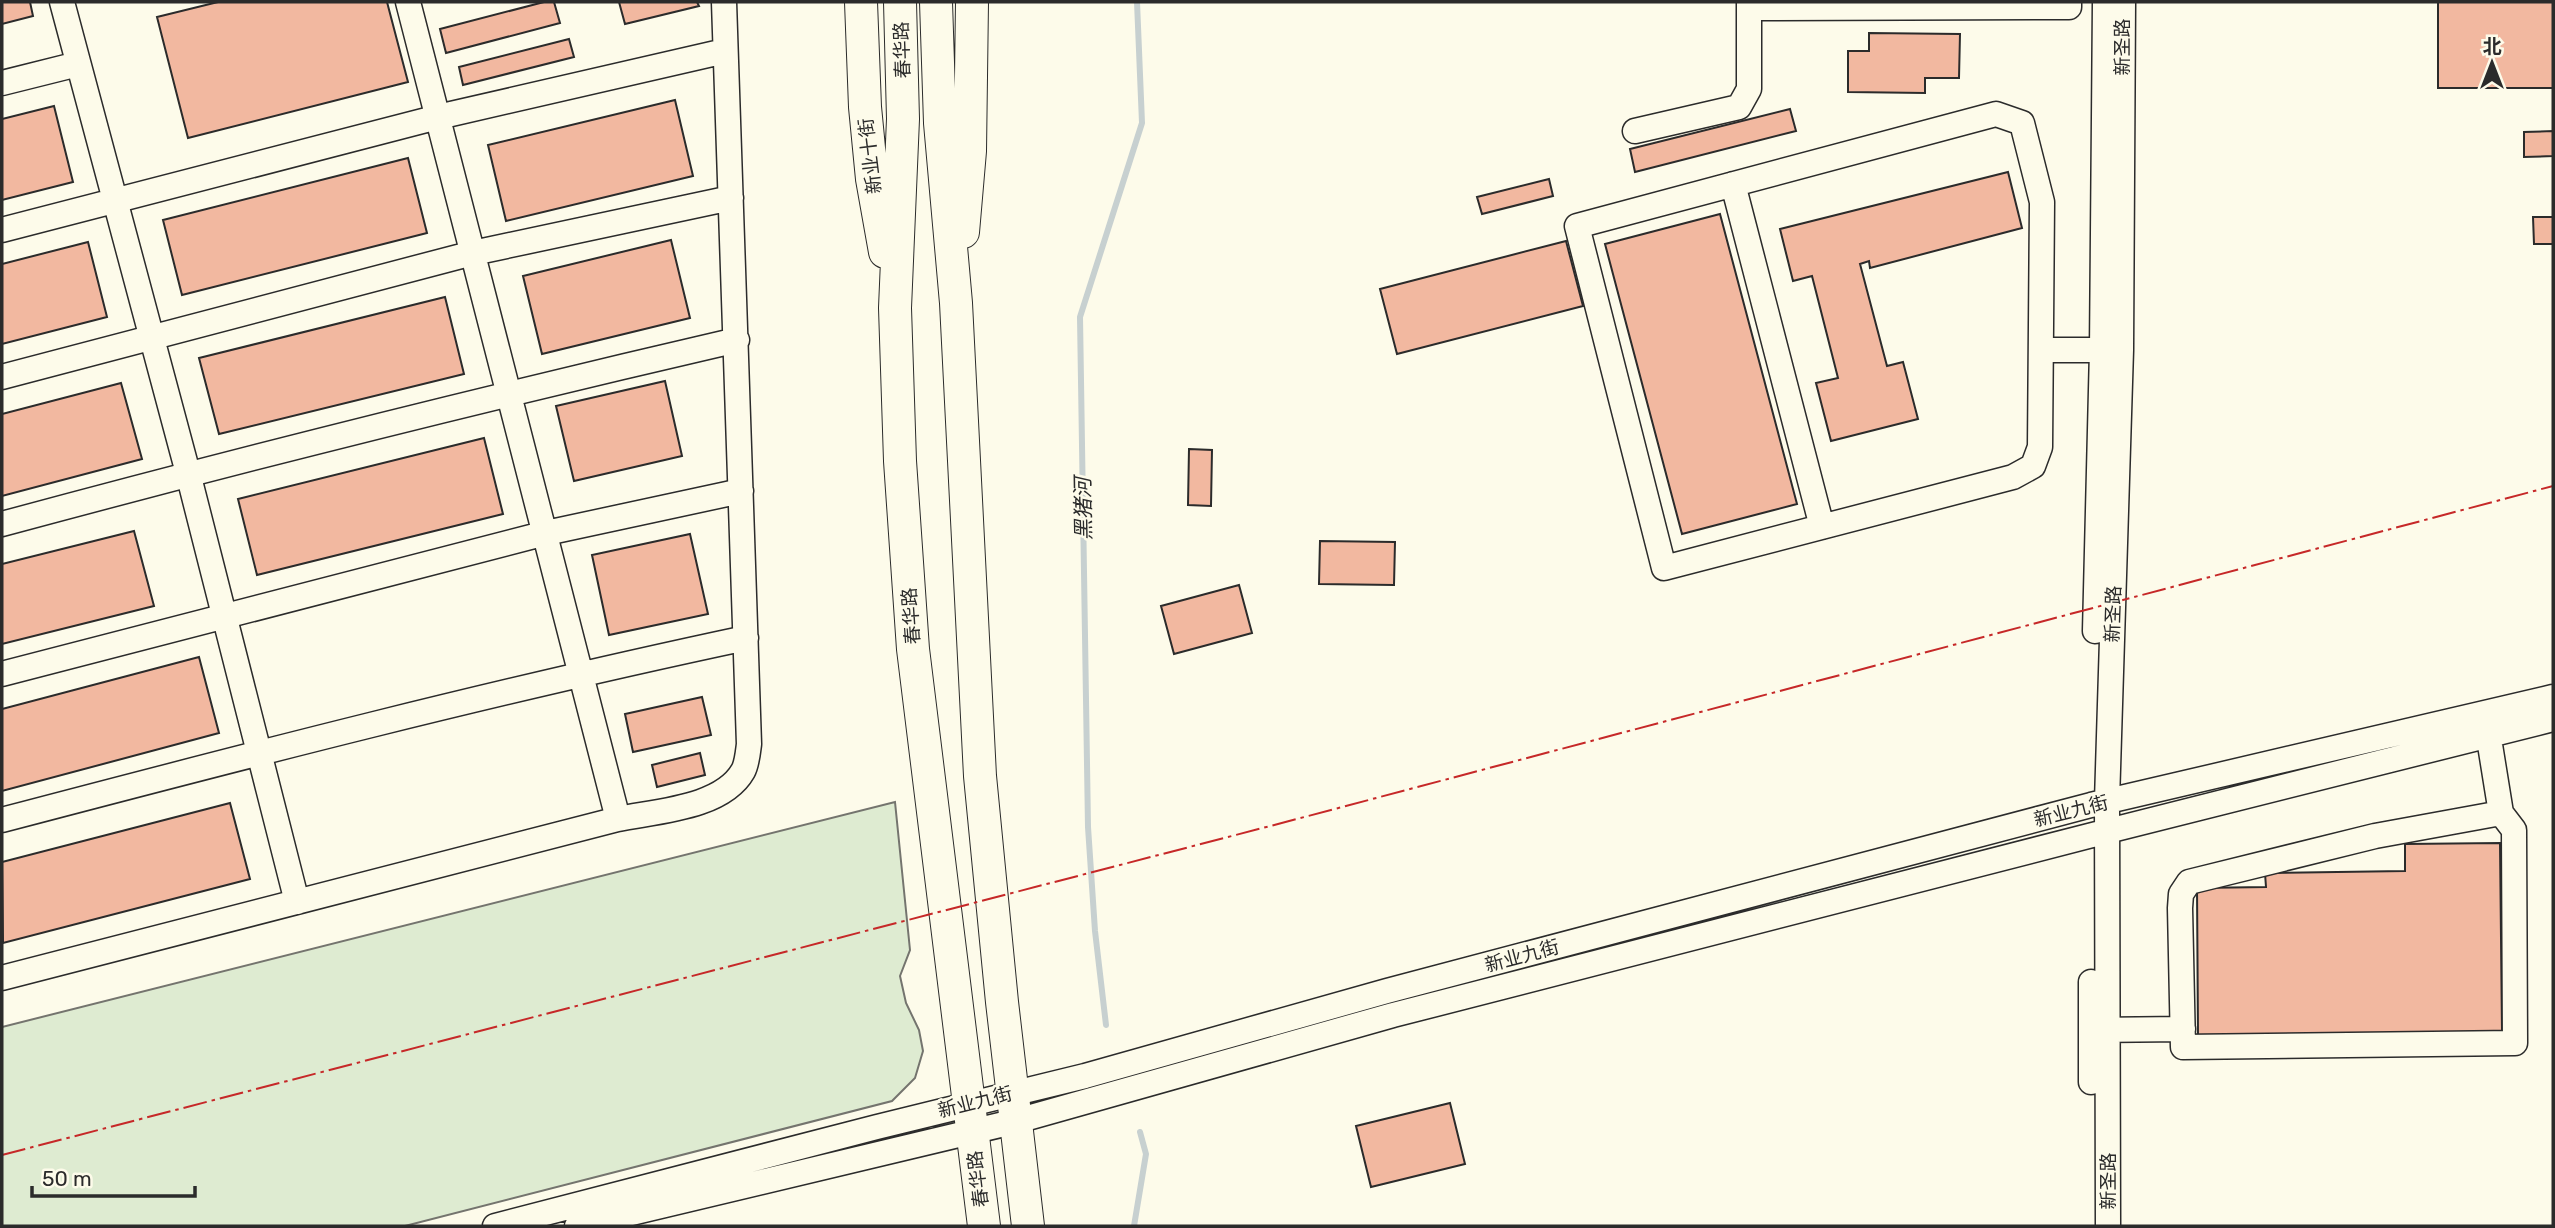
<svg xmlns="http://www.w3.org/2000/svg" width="2555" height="1228" viewBox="0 0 2555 1228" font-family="Rubik,'Noto Sans SC',sans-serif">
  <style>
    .green { fill: #deebd1; stroke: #74746e; stroke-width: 2 }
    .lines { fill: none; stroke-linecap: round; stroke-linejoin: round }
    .stream { stroke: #c7d0d0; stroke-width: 6 }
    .building { fill: #f2b8a0; stroke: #2b2b2b; stroke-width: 2 }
    .minor-casing { stroke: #2b2b2b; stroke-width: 27 }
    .major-casing { stroke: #2b2b2b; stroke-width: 34 }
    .minor { stroke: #fdfbea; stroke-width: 24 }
    .major { stroke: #fdfbea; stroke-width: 32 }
    .power { stroke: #c62828; stroke-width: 2; stroke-dasharray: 24 5 3.5 5; stroke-linecap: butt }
    .labels { text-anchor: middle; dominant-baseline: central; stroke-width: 5; stroke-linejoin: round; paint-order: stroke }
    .street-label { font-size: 19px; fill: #2b2b2b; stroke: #fdfbea }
    .water-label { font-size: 21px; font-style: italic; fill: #2b2b2b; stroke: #fdfbea }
  </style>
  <rect width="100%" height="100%" fill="#fdfbea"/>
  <path class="green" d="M895,802L910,950L900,976L906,1003L919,1030L923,1051L915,1078L892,1101L405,1226H2V1027Z"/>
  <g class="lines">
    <path class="stream" d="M1106,1025L1095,931L1088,827L1080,317L1142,123L1137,2
      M1134,1226L1146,1154L1140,1132"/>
  </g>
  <path class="building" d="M2,2H30L33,16L2,24Z
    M218,2H387L408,82L188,138L157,17Z
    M544,2H554L560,23L446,53L440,29Z
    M619,2H697L699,6L625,24Z
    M2438,2H2553V88H2438Z
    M1869,33L1960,34L1959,78H1925V93L1848,92V51H1869Z
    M569,39L574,57L463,85L459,67Z
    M675,100L693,176L506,221L488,145Z
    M54,106L73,182L2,200V119Z
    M1790,109L1796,131L1635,172L1630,149Z
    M2553,131V156L2524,157V132Z
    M408,158L427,233L182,295L163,220Z
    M2008,172L2022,228L1870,268L1869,261L1860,264L1887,366L1903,362L1918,419L1831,441L1816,383L1838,378L1812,276L1793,281L1780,229Z
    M1549,179L1553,196L1482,214L1477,197Z
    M1720,214L1797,504L1682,534L1605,244Z
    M2533,217H2553V244H2534Z
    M671,240L690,318L542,354L523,276Z
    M1566,241L1583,306L1397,354L1380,289Z
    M88,242L107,317L2,344V264Z
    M445,297L464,374L219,434L199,358Z
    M665,381L682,456L574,481L556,406Z
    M121,383L142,459L2,496V414Z
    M484,438L503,514L257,575L238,499Z
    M1189,449L1212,450L1211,506L1188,505Z
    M134,531L154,606L2,644V564Z
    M690,534L708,614L609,635L592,555Z
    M1320,541L1395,542L1394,585L1319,584Z
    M1239,585L1252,633L1174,654L1161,606Z
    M199,657L219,733L2,791V709Z
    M702,697L711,735L633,752L625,714Z
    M700,753L705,775L657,787L652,765Z
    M230,803L250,879L3,943L2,862Z
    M2500,843L2502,1032L2198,1036L2197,888L2266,887L2265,873L2405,871V844Z
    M1450,1103L1465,1164L1371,1187L1356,1126Z"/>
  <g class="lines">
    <defs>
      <path id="minor" d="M62,2L188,473L297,902
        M408,2L618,819
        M1749,8L2069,7V2
        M2,83L78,64
        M1996,114L2022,123L2042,202L2040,447L2033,466L2013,477L1664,568L1577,226Z
        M1635,131L1739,107L1749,89V2
        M1733,184L1822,527
        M2,230L438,117L725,51
        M2041,350H2117
        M2,377L473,253L731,198
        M2,524C246,458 491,397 737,340
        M2095,631L2102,350L2105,2
        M2,674L546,533L741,491
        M2486,720L2501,813
        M2501,813L2514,830L2515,1043L2183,1047L2180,908L2181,894L2189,882L2375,836Z
        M2,820C249,755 496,691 746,638
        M2,978L618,819C657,811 722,808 743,771C747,764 748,752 749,744L724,2
        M2092,1030L2183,1029
        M2091,1082V982
        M495,1226L877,1127L1085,1076L1387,991L2091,805L2553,697
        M577,1226L1017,1121L1393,1015L2108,831L2553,719
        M2108,1226L2107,801L2121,350L2123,2"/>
      <path id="major" d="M861,2L865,107L872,179L885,252
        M900,2L903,119L895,308L900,461L913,649L984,1226
        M936,2L940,123L956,303L980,776L1002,1002L1028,1226
        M963,232L970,151L972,2"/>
    </defs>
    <use href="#minor" class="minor-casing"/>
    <use href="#major" class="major-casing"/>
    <use href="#minor" class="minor"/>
    <use href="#major" class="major"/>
    <path class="power" d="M2,1155L1278,824L2553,486"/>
  </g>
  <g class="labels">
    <g class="street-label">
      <text transform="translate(2122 47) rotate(-90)">新圣路</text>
      <text transform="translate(902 50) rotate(-92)">春华路</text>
      <text transform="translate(870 156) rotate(-97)">新业十街</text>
      <text transform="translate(2113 614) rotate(-88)">新圣路</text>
      <text transform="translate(911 616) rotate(-94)">春华路</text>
      <text transform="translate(2071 811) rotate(-14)">新业九街</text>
      <text transform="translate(1522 956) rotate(-15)">新业九街</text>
      <text transform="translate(975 1102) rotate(-14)">新业九街</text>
      <text transform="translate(978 1179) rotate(-97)">春华路</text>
      <text transform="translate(2108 1181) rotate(-90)">新圣路</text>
    </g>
    <g class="water-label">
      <text transform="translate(1083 509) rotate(-91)">黑猪河</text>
    </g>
  </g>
  <rect width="2555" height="1228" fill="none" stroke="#2b2b2b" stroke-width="7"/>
  <g transform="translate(2492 63)" stroke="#fdfbea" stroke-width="5" paint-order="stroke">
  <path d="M0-5L12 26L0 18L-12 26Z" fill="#2b2b2b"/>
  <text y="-10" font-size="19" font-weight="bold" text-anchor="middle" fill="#2b2b2b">北</text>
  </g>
  <path d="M32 1186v10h163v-10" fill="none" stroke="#2b2b2b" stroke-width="3.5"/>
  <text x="42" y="1186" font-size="21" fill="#2b2b2b" stroke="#fdfbea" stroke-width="5" paint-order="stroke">50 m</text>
</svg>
